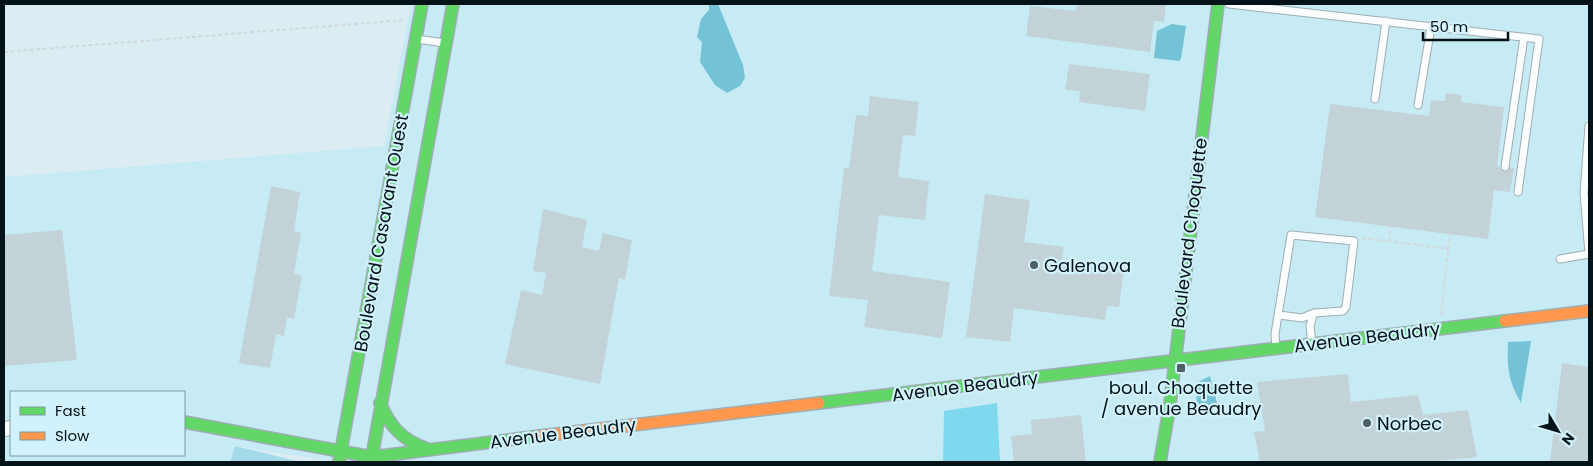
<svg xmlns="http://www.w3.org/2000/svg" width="1593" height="466" viewBox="0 0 1593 466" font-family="Poppins,sans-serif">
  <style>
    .built { fill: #c7ebf5; fill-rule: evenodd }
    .green { fill: #a3dbea }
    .forest { fill: #7ed9ee }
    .water { fill: #73c2d6 }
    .building { fill: #c2d2d6 }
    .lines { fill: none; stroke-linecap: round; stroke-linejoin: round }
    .lane-casing { stroke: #9eaeb2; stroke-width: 9 }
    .street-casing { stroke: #9eaeb2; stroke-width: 16 }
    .fast-casing { stroke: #9eaeb2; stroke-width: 14 }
    .slow-casing { stroke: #9eaeb2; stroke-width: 14 }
    .path { stroke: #d2d8d9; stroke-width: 2; stroke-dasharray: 4 2.5; stroke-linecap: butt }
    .lane { stroke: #fafcfd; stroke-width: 7 }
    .street { stroke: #fafcfd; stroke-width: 14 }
    .fast { stroke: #63d668; stroke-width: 11 }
    .slow { stroke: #ff974d; stroke-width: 11 }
    .poi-dot { fill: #4f5f64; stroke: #d1f2fc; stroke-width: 2 }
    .labels { text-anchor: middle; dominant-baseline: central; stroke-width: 4.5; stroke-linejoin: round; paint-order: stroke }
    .street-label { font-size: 18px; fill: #041317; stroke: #d1f2fc }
    .poi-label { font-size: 18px; fill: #041317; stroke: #d1f2fc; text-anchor: start }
  </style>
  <rect width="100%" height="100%" fill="#dbedf2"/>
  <path class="built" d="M411,4H1589V462H335L236,446L230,462H4V177L384,146ZM11,392H184V455H11Z"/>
  <path class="green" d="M235,446L301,462H230Z"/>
  <path class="forest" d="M997,403L1000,462H943L944,411Z"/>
  <path class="water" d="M709,4H718L743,65L745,78L740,86L727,93L715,85L700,62L702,42L697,37L701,19L709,10Z
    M1172,24L1186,26L1181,59L1179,61L1154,58L1157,31Z
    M1531,341L1521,403C1508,380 1507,368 1508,342Z
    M1210,376L1218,407L1197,410L1196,388L1198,382Z"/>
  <path class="building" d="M1077,4H1166L1164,22L1154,21L1150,52L1026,36L1030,6L1076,11Z
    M1069,64L1150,74L1145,111L1079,102L1080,91L1065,90Z
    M1446,93L1462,95L1461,102L1504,107L1497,166L1505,172L1510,167L1514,168L1510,192L1494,190L1488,239L1315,217L1330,104L1429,116L1431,100L1445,101Z
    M870,96L919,102L915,136L903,135L898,177L929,181L925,220L879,215L872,271L950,282L942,338L864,327L868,300L829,296L844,168H849L856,115L868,116Z
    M271,186L300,192L294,231L301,233L294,273L302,276L294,319L287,317L284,336L276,334L270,368L239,363Z
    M985,194L1030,200L1024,242L1064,247L1062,261L1124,269L1119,307L1107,306L1105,320L1014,308L1010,342L966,337Z
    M543,209L587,220L582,247L599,251L603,233L632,240L625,280L619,278L600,384L505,364L521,290L542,295L546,273L533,271Z
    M62,230L77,360L4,366V235Z
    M1562,363L1589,367V462H1550Z
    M1348,374L1351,402L1418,395L1423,415L1468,410L1477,457L1428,462H1260L1254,432L1265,431L1257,382Z
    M1081,415L1086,462H1014L1011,436L1032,434L1031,420Z"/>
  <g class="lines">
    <defs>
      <path id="lane" d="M1229,4L1539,39L1518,192
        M416,39L445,43
        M1375,99L1386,21
        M1418,105L1431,27
        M1589,126L1584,193L1589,254
        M1505,167L1524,37
        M1560,259L1589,254
        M1312,343L1310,326L1313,315
        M1276,348L1275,334L1291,235L1354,241L1346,307L1343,311L1314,313L1302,318L1279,315"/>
      <path id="street" d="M4,429L11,428"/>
      <path id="fast" d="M380,403C390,426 401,439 425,448
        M819,403L1505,321
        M184,422L372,457L540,436
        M339,462L422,4
        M371,462L453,4
        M1160,462L1170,404L1218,4"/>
      <path id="slow" d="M1505,321L1589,311
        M540,436L819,403"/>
    </defs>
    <use href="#lane" class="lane-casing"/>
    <use href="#street" class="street-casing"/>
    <use href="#fast" class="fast-casing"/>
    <use href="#slow" class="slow-casing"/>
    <path class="path" d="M4,52L405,20
      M1362,238L1449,249
      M1389,241L1391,227
      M1441,314L1450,234"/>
    <use href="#lane" class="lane"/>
    <use href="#street" class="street"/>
    <use href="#fast" class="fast"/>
    <use href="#slow" class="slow"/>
  </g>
  <g class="poi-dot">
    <circle cx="1034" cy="265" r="5"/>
    <rect x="1176" y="363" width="10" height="10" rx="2.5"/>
    <circle cx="1367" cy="423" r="5"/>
  </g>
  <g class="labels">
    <g class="street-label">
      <text transform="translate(381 233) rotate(-80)">Boulevard Casavant Ouest</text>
      <text transform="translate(1189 233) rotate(-83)">Boulevard Choquette</text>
      <text transform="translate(1367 337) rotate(-7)">Avenue Beaudry</text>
      <text transform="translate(965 386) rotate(-7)">Avenue Beaudry</text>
      <text transform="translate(563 433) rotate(-7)">Avenue Beaudry</text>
    </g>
    <g class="poi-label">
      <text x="1044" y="265">Galenova</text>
      <text x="1181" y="387" text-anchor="middle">boul. Choquette<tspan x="1181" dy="21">/ avenue Beaudry</tspan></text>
      <text x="1377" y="423">Norbec</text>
    </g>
  </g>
  <rect width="1593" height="466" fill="none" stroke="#041317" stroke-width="10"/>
  <rect x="10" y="391" width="175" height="65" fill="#d1f2fc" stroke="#7f99a0"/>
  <rect x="20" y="407" width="25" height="8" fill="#63d668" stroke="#7f99a0"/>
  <text x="55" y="416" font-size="15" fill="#041317">Fast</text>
  <rect x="20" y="432" width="25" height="8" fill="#ff974d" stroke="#7f99a0"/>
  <text x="55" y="441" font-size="15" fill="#041317">Slow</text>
  <g transform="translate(1558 431) rotate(128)" stroke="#d1f2fc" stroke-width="4" paint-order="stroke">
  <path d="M0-4L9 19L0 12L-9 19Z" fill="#041317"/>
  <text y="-8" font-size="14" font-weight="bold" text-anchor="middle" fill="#041317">N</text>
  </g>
  <path d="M1423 32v8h85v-8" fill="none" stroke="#041317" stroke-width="2.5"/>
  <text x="1430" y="32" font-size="15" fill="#041317" stroke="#d1f2fc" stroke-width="4" paint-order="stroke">50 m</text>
</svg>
